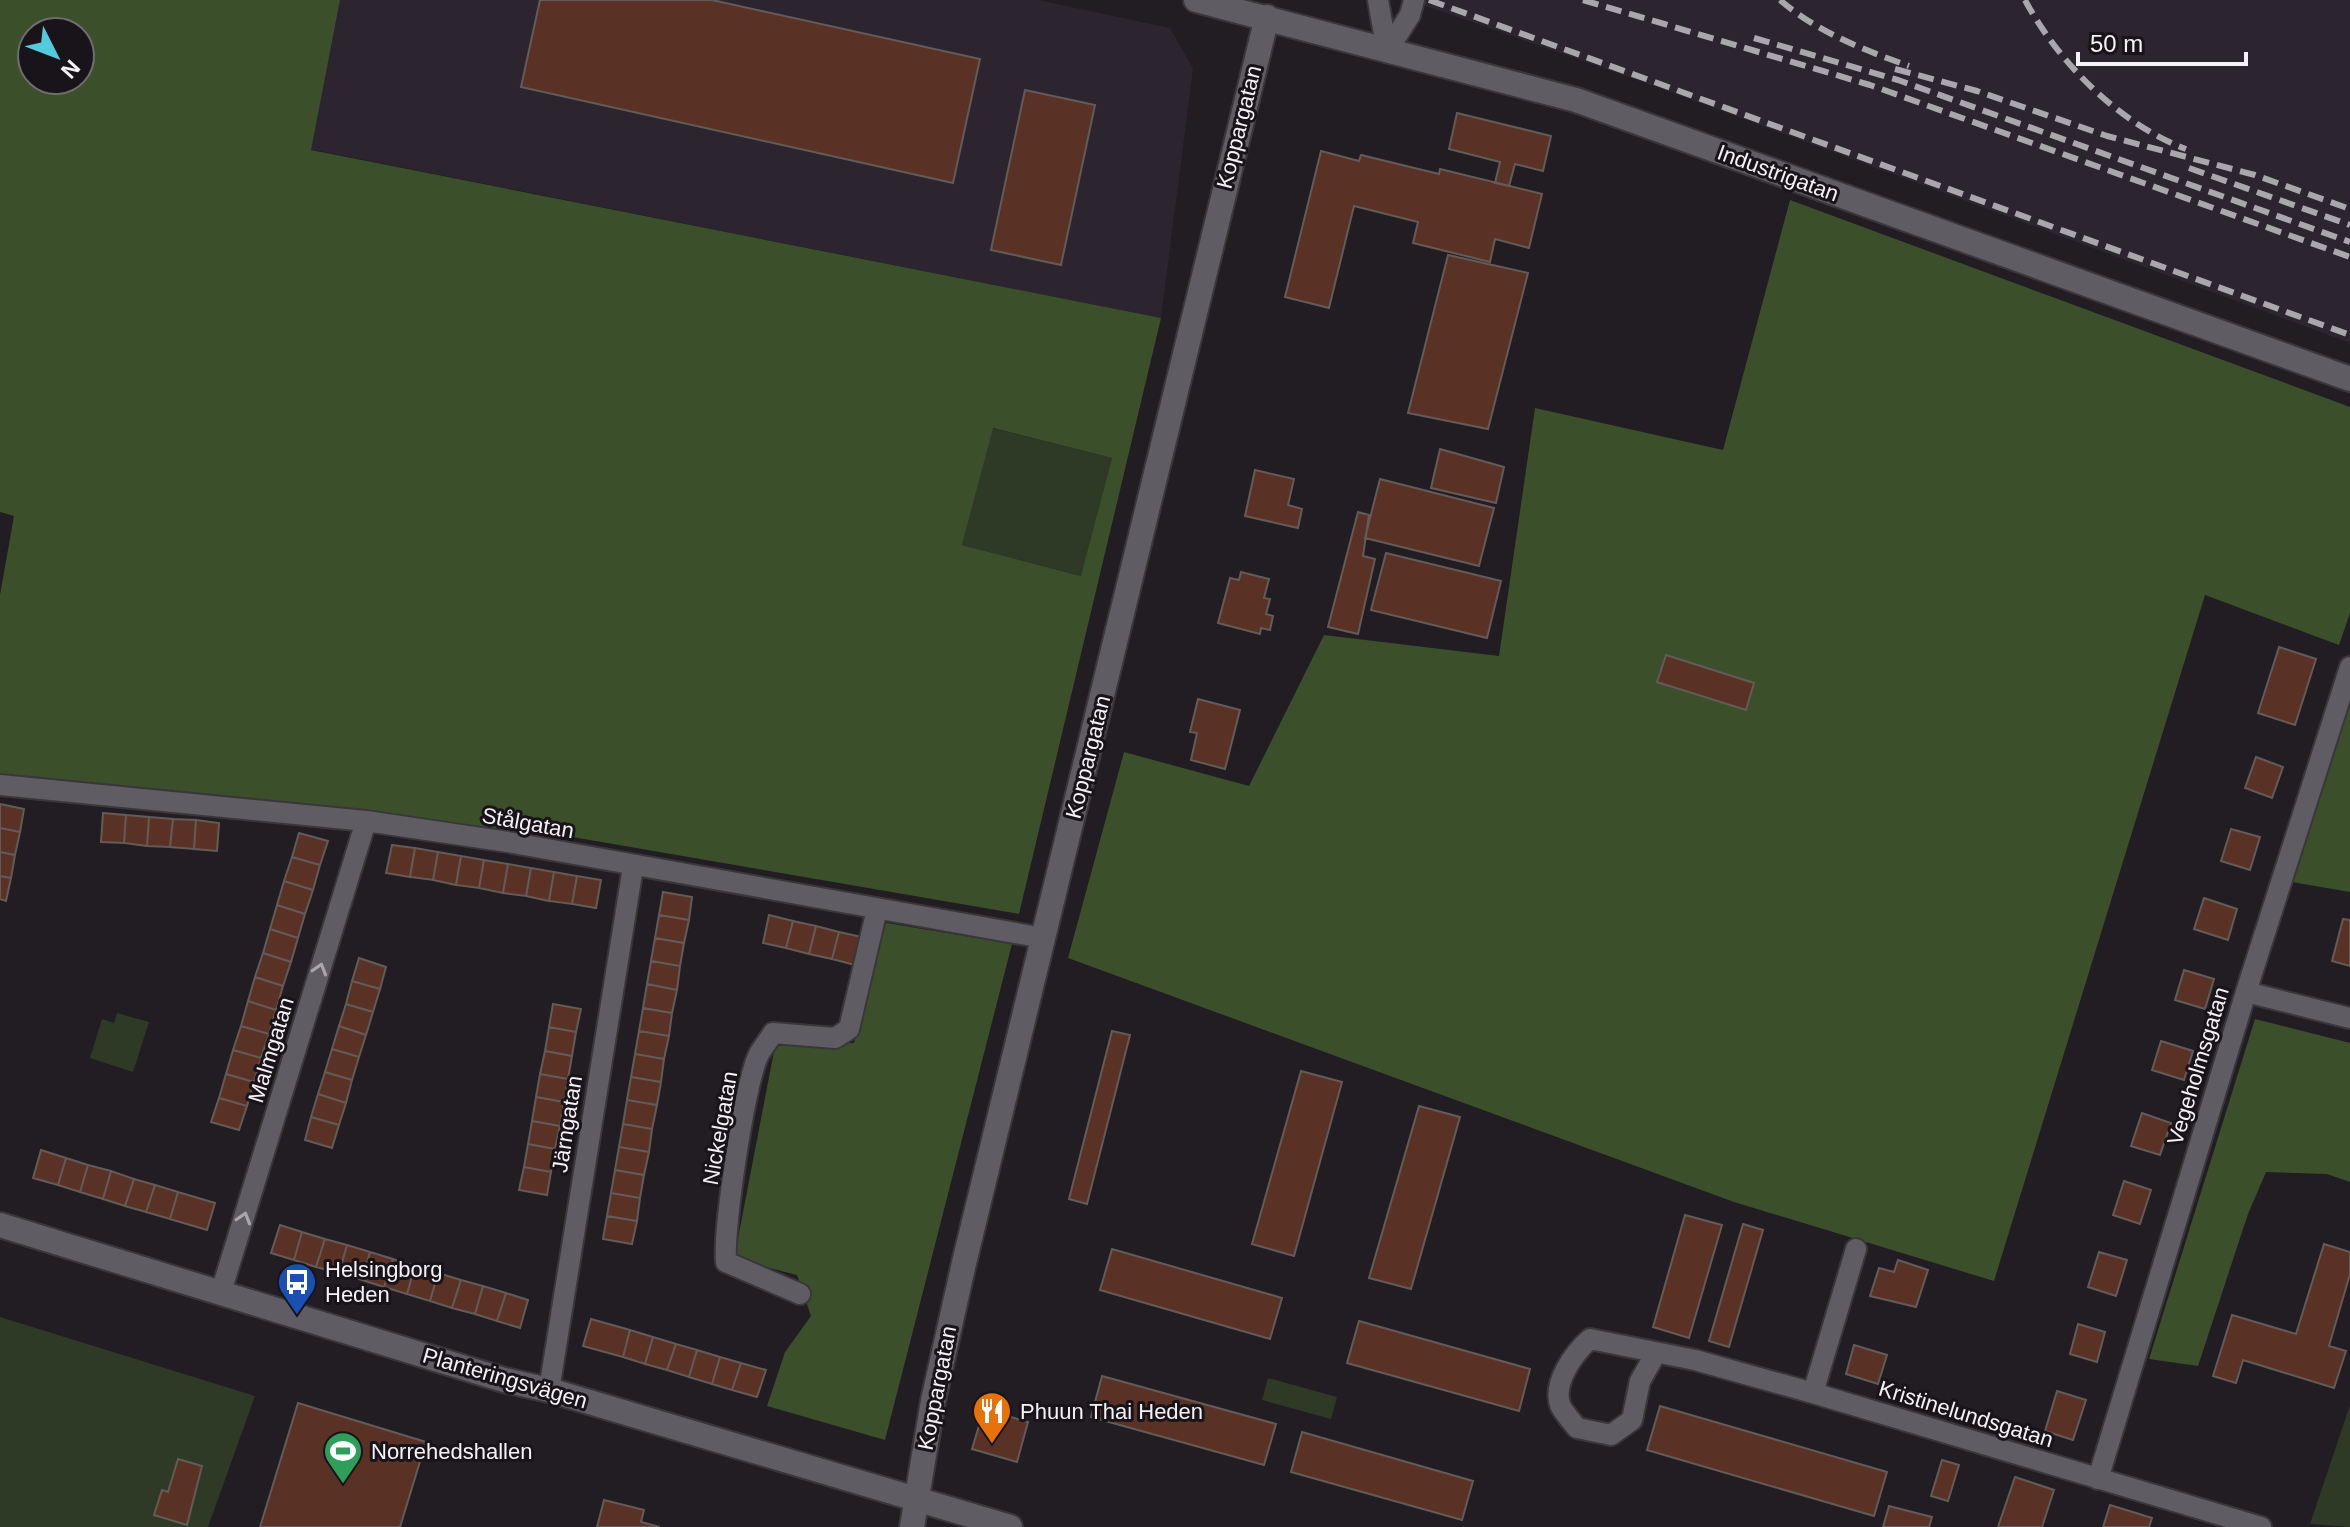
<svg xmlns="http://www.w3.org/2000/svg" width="2350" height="1527" viewBox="0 0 2350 1527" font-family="Arial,sans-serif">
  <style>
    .built { fill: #2c2530 }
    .green { fill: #2f3a26 }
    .forest { fill: #3b4f2b; fill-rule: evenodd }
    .building { fill: #5a3225; stroke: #635b58; stroke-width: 2 }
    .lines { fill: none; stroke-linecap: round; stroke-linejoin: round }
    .minor-casing { stroke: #3a373b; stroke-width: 24 }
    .tertiary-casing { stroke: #3a373b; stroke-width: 28 }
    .minor { stroke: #605c63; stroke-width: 20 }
    .tertiary { stroke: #605c63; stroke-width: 24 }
    .rail { stroke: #a9a7ab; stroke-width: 6; stroke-dasharray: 16 8; stroke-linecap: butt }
    .oneway { stroke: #aaa7ac }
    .labels { text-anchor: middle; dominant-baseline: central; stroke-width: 6; stroke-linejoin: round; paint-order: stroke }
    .street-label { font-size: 22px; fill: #f4f2f6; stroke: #18141a }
    .poi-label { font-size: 22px; fill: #f4f2f6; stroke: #18141a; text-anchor: start }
  </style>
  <rect width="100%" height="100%" fill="#211d23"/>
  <path class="built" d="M340,0H1038L1170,28L1193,68L1161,318L310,149Z
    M1399,0H2350V343L1654,86L1429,7Z"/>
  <path class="green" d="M992,428L1112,458L1082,576L962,545Z
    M117,1013L149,1022L133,1072L90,1058L102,1019L114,1023Z
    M0,1317L255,1396L208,1527H0Z
    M1268,1378L1337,1397L1331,1419L1262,1400Z
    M2350,1405V1527L2310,1524Z"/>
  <path class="forest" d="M0,0H340L311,150L1161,318L1019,914L555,834L0,777V595L14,516L0,512ZM32,32H80V80H32ZM993,428L1112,458L1081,576L962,545Z
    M1790,200L2350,407V613L2339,645L2205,595L1994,1281L1734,1202L1068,958L1124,752L1249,786L1324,635L1499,656L1535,408L1723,450Z
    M2350,700V892L2292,882Z
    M881,922L1012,944L885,1440L767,1406L785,1352L811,1316L797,1275L734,1259L775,1046L854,1043Z
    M2255,1019L2350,1043V1182L2327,1174L2266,1172L2248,1214L2198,1366L2149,1359Z"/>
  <path class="building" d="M540,0H712L980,59L953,183L521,87Z
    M1025,90L1095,105L1061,265L991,250Z
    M1457,113L1551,136L1543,171L1515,164L1509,186L1495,183L1500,162L1449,149Z
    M1321,151L1359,161L1361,155L1439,174L1440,169L1542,194L1529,248L1495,239L1490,262L1413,243L1418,222L1354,206L1329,308L1285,297Z
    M1448,255L1528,273L1488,429L1408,413Z
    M1440,449L1504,467L1496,503L1431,488Z
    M1255,470L1294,479L1288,505L1302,509L1298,528L1245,516Z
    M1380,479L1494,508L1479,566L1365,538Z
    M1358,512L1369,515L1363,556L1375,559L1358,634L1328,627Z
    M1386,553L1501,581L1487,638L1371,610Z
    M1241,572L1269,579L1264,598L1270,599L1266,614L1273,616L1270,630L1261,628L1260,634L1218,623L1230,578L1239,580Z
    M2279,647L2316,659L2295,725L2258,713Z
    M1666,655L1754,683L1746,710L1657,682Z
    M1198,699L1240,710L1225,769L1191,760L1197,733L1190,732Z
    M2256,757L2283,767L2272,798L2245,788Z
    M0,804L24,809L20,832L0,828Z
    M103,813L126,815L124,843L101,842Z
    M126,815L149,817L147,846L124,843Z
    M149,817L173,819L170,847L147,846Z
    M173,819L196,820L194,849L170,847Z
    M196,820L219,823L217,851L194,849Z
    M0,828L20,832L15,855L0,852Z
    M2231,829L2260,837L2250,870L2221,861Z
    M299,833L328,841L320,865L292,857Z
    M392,845L415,848L410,877L386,873Z
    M415,848L438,852L433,880L410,877Z
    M0,852L15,855L11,878L0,876Z
    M438,852L461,856L456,885L433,880Z
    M461,856L484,860L479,888L456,885Z
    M292,857L320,865L313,890L284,881Z
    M484,860L508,864L503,893L479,888Z
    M508,864L531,868L526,896L503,893Z
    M531,868L554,872L549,901L526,896Z
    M554,872L577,876L572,904L549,901Z
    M0,876L11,878L6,901L0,899Z
    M577,876L601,880L596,908L572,904Z
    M284,881L313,890L305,914L277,905Z
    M663,892L692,897L689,920L659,915Z
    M2204,898L2237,909L2228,940L2194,929Z
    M277,905L305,914L298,938L270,929Z
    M659,915L689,920L684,943L655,938Z
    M769,915L793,921L786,948L763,943Z
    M2343,919L2350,920V966L2332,961Z
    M793,921L816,926L809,954L786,948Z
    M816,926L839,932L832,959L809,954Z
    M270,929L298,938L291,962L263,953Z
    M839,932L862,937L855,965L832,959Z
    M655,938L684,943L680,966L651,961Z
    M263,953L291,962L283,986L255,977Z
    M359,958L386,967L380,989L352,981Z
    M651,961L680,966L677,990L647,984Z
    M2184,970L2214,979L2205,1009L2175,1000Z
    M255,977L283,986L276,1010L248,1001Z
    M352,981L380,989L373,1012L346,1004Z
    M647,984L677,990L672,1013L643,1008Z
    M248,1001L276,1010L269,1034L241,1026Z
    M346,1004L373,1012L366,1035L339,1026Z
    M553,1004L581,1009L576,1032L549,1027Z
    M643,1008L672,1013L669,1036L639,1031Z
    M241,1026L269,1034L261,1058L233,1050Z
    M339,1026L366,1035L359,1057L332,1049Z
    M549,1027L576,1032L572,1056L545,1051Z
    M639,1031L669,1036L664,1059L635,1054Z
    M1112,1031L1130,1035L1087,1204L1069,1199Z
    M2161,1041L2193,1051L2184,1080L2152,1070Z
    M332,1049L359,1057L352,1080L325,1072Z
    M233,1050L261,1058L254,1082L226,1074Z
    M545,1051L572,1056L568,1079L540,1074Z
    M635,1054L664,1059L661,1082L631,1077Z
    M1301,1071L1342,1082L1294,1256L1252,1244Z
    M325,1072L352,1080L346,1103L318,1094Z
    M226,1074L254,1082L247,1106L219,1098Z
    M540,1074L568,1079L564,1102L536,1097Z
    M631,1077L661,1082L657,1105L627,1100Z
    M318,1094L346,1103L339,1125L311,1117Z
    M536,1097L564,1102L560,1126L532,1121Z
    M219,1098L247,1106L239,1130L211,1122Z
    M627,1100L657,1105L652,1129L623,1124Z
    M1419,1106L1460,1117L1411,1289L1369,1278Z
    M2142,1113L2171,1123L2160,1155L2131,1146Z
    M311,1117L339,1125L332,1148L305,1140Z
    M532,1121L560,1126L555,1149L528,1144Z
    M623,1124L652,1129L649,1152L619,1147Z
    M528,1144L555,1149L551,1172L524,1167Z
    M619,1147L649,1152L644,1175L615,1170Z
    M41,1150L66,1158L58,1185L33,1178Z
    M66,1158L88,1165L80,1192L58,1185Z
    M88,1165L111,1171L103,1199L80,1192Z
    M524,1167L551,1172L547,1195L519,1190Z
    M615,1170L644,1175L640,1198L611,1193Z
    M111,1171L134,1179L125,1206L103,1199Z
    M134,1179L155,1185L146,1212L125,1206Z
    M2124,1181L2151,1190L2140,1224L2113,1215Z
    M155,1185L178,1192L170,1219L146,1212Z
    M178,1192L215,1203L207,1230L170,1219Z
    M611,1193L640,1198L637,1221L607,1216Z
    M1685,1215L1722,1225L1689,1338L1653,1327Z
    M607,1216L637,1221L632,1244L603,1239Z
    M1743,1224L1763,1230L1729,1347L1709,1341Z
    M280,1225L302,1232L294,1260L271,1253Z
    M302,1232L325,1239L316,1267L294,1260Z
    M325,1239L347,1245L339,1273L316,1267Z
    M2324,1244L2350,1252V1274L2329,1346L2346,1351L2334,1388L2243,1360L2236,1383L2213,1376L2232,1315L2296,1334Z
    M347,1245L370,1252L362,1280L339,1273Z
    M1112,1249L1282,1298L1270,1339L1100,1290Z
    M370,1252L393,1259L384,1287L362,1280Z
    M2099,1252L2127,1260L2116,1296L2088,1287Z
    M393,1259L415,1266L407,1294L384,1287Z
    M1898,1260L1928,1270L1916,1307L1870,1296L1879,1268L1894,1272Z
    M415,1266L438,1273L430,1301L407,1294Z
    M438,1273L461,1280L452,1308L430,1301Z
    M461,1280L483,1286L475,1314L452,1308Z
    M483,1286L506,1293L497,1321L475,1314Z
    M506,1293L528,1300L520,1328L497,1321Z
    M591,1319L630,1330L623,1357L583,1346Z
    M1359,1321L1530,1369L1519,1411L1347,1363Z
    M2078,1324L2105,1332L2097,1362L2070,1354Z
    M630,1330L653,1337L645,1364L623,1357Z
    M653,1337L676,1344L667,1370L645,1364Z
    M676,1344L697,1350L689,1377L667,1370Z
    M1854,1345L1887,1355L1878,1384L1846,1374Z
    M697,1350L720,1357L712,1384L689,1377Z
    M720,1357L741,1363L732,1390L712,1384Z
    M741,1363L766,1370L757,1397L732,1390Z
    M1102,1376L1276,1424L1264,1465L1091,1417Z
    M2057,1391L2086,1400L2073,1440L2045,1431Z
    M298,1403L426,1442L400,1527H260Z
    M1660,1406L1887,1472L1874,1516L1647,1450Z
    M984,1409L1028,1422L1017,1462L972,1449Z
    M1302,1432L1473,1481L1462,1520L1291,1472Z
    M178,1459L202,1466L187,1525L154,1515L162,1490L168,1492Z
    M1942,1460L1959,1465L1948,1501L1931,1496Z
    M2015,1477L2054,1490L2042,1527H1998Z
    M604,1500L644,1510L641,1522L660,1527H597Z
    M2110,1505L2152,1518L2149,1527H2103Z
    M1889,1506L1932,1517L1929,1527H1883Z"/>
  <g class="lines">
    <defs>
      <path id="minor" d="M1378,0L1387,51
        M1387,51L1410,15L1414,0
        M0,785L366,821L508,842L1043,938
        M2246,992L2350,1018
        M221,1292L366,821
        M800,1294L726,1262C723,1230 745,1081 759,1054C763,1047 769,1040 773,1033L835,1038L849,1029L877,909
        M1656,1353L1640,1381L1632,1420L1611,1435L1577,1428C1572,1422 1565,1414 1561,1407C1551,1384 1574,1353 1590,1339L1695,1360L1813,1393L2261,1527
        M549,1390L633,867
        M1813,1393L1856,1249
        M2098,1479L2246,992L2350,667"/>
      <path id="tertiary" d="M1196,0L1576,100L2350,379
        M0,1225L504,1380L549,1390L1010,1527
        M912,1527L933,1401L964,1263L1267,17"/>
    </defs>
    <use href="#minor" class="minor-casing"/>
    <use href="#tertiary" class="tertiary-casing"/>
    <use href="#minor" class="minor"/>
    <use href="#tertiary" class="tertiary"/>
    <path class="rail" d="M1429,0L2350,335
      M1583,0L1870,85L2350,257
      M1780,0C1817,32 1864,50 1909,66
      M2025,0C2058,62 2119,124 2186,149
      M1754,38L1898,80L2350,242
      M1895,69L1977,91L2107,136L2255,175L2350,209
      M2189,168L2350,225"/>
  </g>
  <defs><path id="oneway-chevron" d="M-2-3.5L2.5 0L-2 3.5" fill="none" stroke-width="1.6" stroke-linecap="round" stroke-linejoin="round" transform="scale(2)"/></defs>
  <g class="oneway">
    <use href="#oneway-chevron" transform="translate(320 969) rotate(-73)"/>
    <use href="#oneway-chevron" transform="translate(244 1218) rotate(-73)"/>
  </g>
  <defs>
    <symbol id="bus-pin" viewBox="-11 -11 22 30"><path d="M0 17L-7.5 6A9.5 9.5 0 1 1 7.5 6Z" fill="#1a4fb4" stroke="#18141a"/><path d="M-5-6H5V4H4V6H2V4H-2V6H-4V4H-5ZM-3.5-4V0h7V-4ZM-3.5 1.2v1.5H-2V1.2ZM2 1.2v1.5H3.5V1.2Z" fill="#fff"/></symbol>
    <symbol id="restaurant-pin" viewBox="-11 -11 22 30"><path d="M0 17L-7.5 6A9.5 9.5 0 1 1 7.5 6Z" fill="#e8710a" stroke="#18141a"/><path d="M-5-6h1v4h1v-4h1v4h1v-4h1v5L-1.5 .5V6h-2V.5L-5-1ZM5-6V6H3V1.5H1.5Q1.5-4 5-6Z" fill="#fff"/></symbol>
    <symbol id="stadium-pin" viewBox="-11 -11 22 30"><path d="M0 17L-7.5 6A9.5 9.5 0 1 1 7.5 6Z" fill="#2e9e5b" stroke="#18141a"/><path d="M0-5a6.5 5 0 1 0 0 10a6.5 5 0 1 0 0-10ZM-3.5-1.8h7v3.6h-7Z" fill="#fff"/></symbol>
  </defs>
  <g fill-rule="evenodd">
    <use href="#bus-pin" x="275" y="1260" width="44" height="60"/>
    <use href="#restaurant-pin" x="970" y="1389" width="44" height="60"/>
    <use href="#stadium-pin" x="321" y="1429" width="44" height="60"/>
  </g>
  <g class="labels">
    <g class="street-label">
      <text transform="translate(1239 127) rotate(-76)">Koppargatan</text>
      <text transform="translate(1778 173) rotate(20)">Industrigatan</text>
      <text transform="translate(1088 757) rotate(-76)">Koppargatan</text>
      <text transform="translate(528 823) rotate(10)">Stålgatan</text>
      <text transform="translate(271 1050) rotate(-73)">Malmgatan</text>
      <text transform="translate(2198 1066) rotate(-73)">Vegeholmsgatan</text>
      <text transform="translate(567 1124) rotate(-81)">Järngatan</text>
      <text transform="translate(720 1128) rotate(-80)">Nickelgatan</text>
      <text transform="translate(505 1378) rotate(16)">Planteringsvägen</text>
      <text transform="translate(937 1388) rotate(-79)">Koppargatan</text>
      <text transform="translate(1966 1414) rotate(17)">Kristinelundsgatan</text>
    </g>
    <g class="poi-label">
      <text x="325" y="1269">Helsingborg<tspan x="325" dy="25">Heden</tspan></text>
      <text x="1020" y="1411">Phuun Thai Heden</text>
      <text x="371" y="1451">Norrehedshallen</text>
    </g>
  </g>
  <g transform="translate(56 56) rotate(132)"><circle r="38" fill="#18141a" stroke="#706d72" stroke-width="2"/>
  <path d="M0-6L14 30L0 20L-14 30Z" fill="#52cbda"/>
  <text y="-12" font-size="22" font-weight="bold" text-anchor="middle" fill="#f4f2f6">N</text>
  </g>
  <path d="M2078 52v12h168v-12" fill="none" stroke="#f4f2f6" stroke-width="4"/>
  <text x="2090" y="52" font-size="24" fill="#f4f2f6" stroke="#18141a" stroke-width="6" paint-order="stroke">50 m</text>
</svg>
